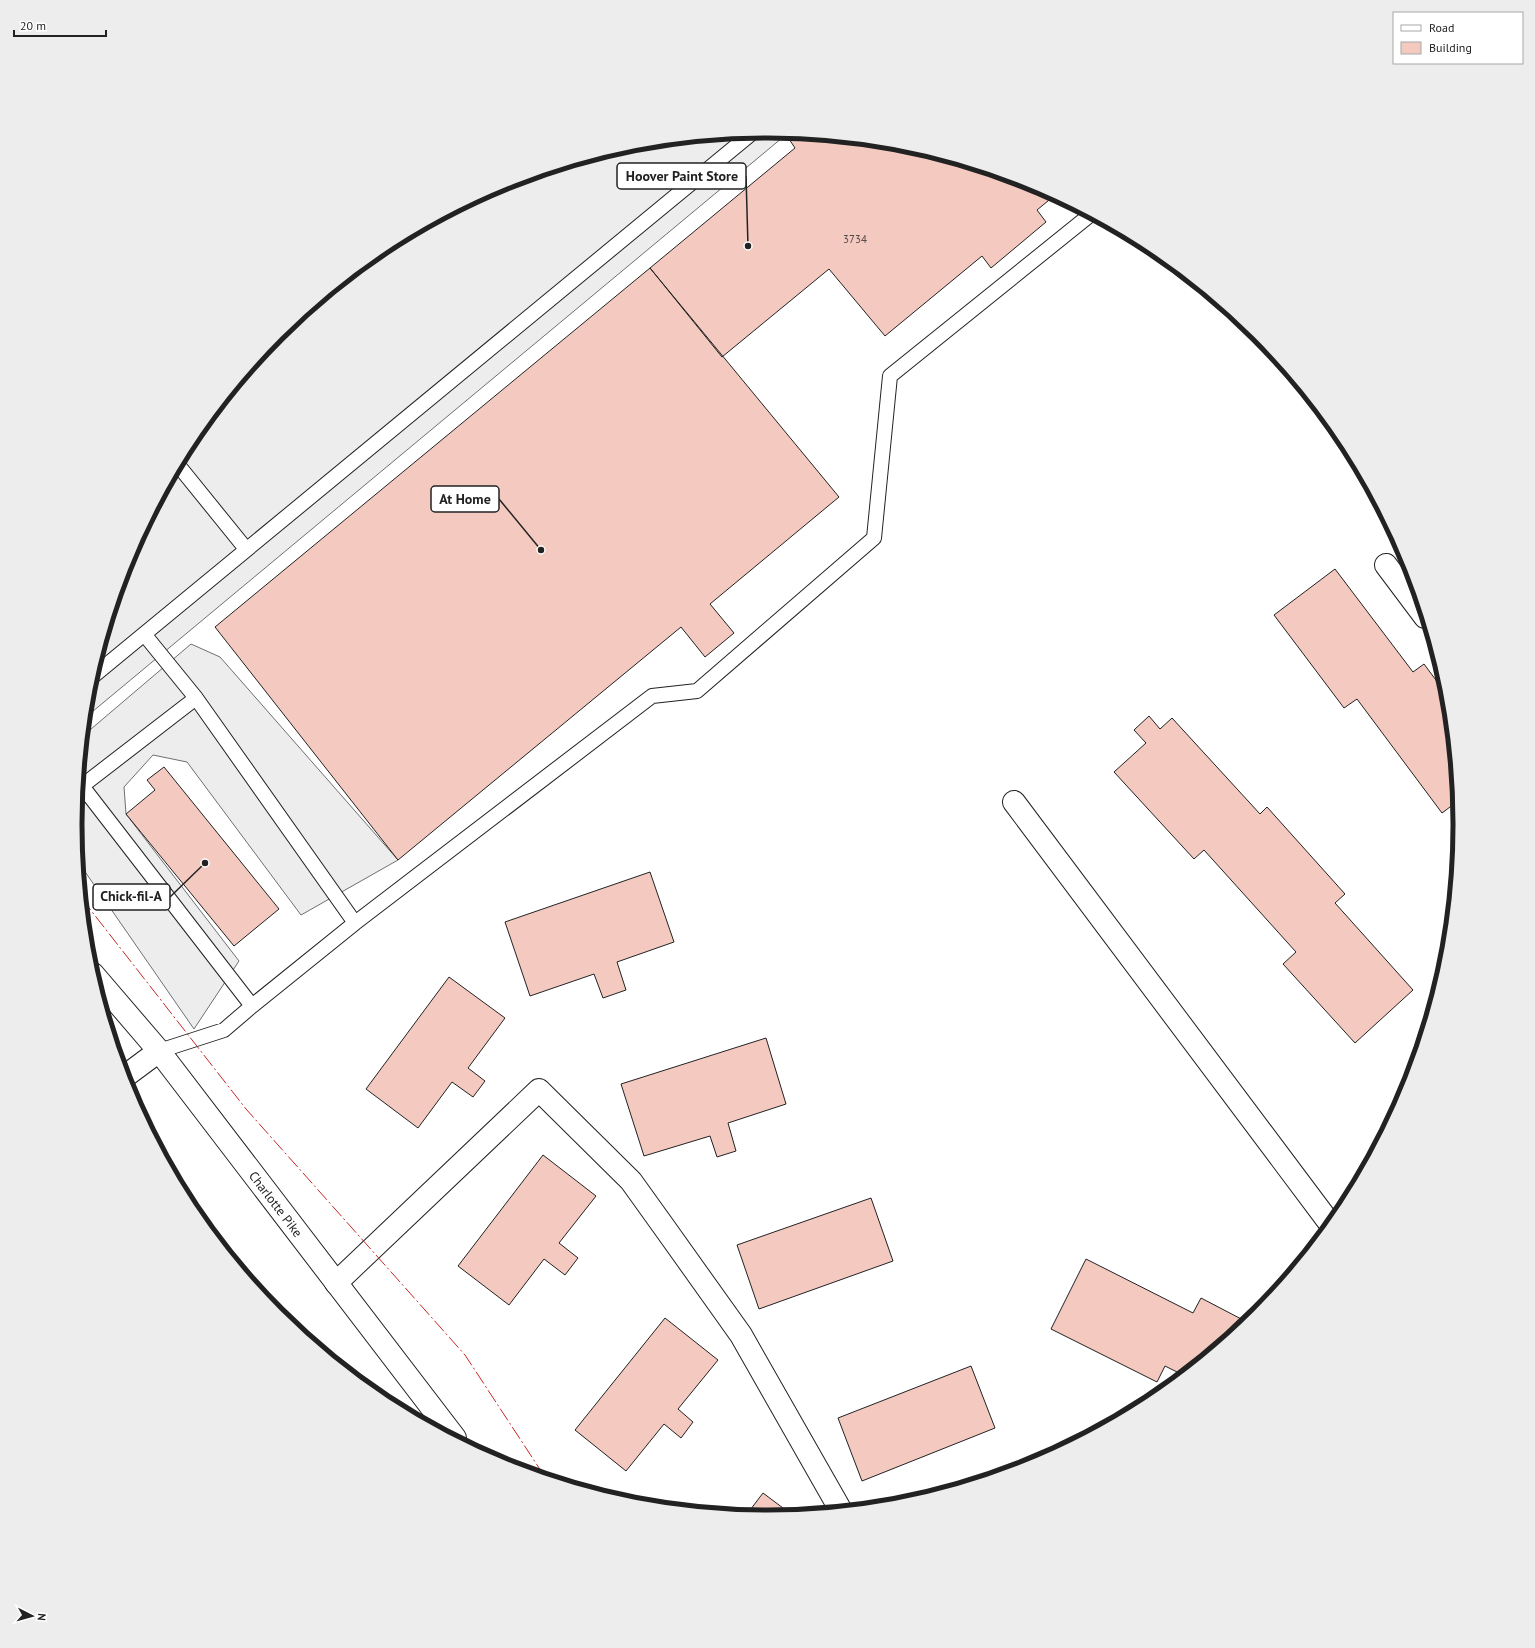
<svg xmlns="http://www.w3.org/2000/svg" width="1535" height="1648" viewBox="0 0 1535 1648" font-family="'PT Sans',sans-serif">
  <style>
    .parking { fill: #ededed; stroke: #6f6f6f }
    .building { fill: #f3c9c0; stroke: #222 }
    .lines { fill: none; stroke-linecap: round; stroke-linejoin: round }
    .lane-casing { stroke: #222; stroke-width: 16 }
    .street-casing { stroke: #222; stroke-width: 24 }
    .primary-casing { stroke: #222; stroke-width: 24 }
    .lane { stroke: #fff; stroke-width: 14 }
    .street { stroke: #fff; stroke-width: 22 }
    .primary { stroke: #fff; stroke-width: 22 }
    .power { stroke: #c62828; stroke-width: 1; stroke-dasharray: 14 3 2 3; stroke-linecap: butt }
    .labels { text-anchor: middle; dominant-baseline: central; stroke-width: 3; stroke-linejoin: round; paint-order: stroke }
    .number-label { font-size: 11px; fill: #564c4a }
    .street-label { font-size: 13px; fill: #222; stroke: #fff }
    .rim { fill: none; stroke: #222; stroke-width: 5 }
    .leader { fill: none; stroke: #222; stroke-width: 1.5 }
    .callout-dot { fill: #222; stroke: #fff; stroke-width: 1.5 }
    .callout { fill: #fff; stroke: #222; stroke-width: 1.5 }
    .callout-label { font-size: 14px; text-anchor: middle; font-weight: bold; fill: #222 }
  </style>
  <rect width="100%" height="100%" fill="#fff"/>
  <path class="parking" d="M768,132L788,133L86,717L88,689L128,559L192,439L278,334L383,248L503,184L633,145Z
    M191,644L220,657L398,860L301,915L187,762L153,755L124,787L126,814L239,961L194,1029L79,863L75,824L84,735Z"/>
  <path class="building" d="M794,134L903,145L1033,184L1054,196L1037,210L1046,222L991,268L982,256L885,336L829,269L722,357L650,268L795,148L789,139Z
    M650,268L839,497L710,604L734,633L705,657L681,627L398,860L215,627Z
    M1335,569L1413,672L1424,664L1447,695L1458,801L1442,813L1357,699L1344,708L1274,615Z
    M1149,716L1160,729L1172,718L1260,814L1267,807L1345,894L1335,903L1413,990L1355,1043L1283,964L1296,952L1204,850L1194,859L1114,772L1146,743L1134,730Z
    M164,767L279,909L234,946L126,814L155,790L147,780Z
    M650,872L674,942L617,962L626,990L603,998L594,974L530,996L505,922Z
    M449,977L505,1018L468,1068L485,1081L473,1097L452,1082L418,1128L366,1089Z
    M766,1038L786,1104L728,1123L736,1151L717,1157L710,1136L644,1156L621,1084Z
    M543,1155L596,1196L559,1243L578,1258L565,1275L544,1259L509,1305L458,1266Z
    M871,1198L893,1261L759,1309L737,1245Z
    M1086,1259L1193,1313L1201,1298L1247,1322L1183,1375L1165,1366L1157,1382L1051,1329Z
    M665,1318L718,1360L678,1409L693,1422L681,1438L664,1424L626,1471L575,1430Z
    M971,1366L995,1428L862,1481L838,1418Z
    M763,1493L791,1514L767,1516L747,1514Z"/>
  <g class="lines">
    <defs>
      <path id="lane" d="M178,465L246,549
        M144,634L196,698
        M92,677C312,495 533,315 752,133
        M355,923L652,696L697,691L874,538L890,376L1090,215
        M159,1051L224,1030L252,1006L355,923L196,698L82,786L252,1006"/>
      <path id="street" d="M1386,565L1425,617
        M1014,802L1328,1221H1333
        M124,1077L159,1051
        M336,1283L539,1090L631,1181L664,1227L741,1335L840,1509"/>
      <g id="primary">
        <path id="s1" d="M93,974L159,1051L455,1438"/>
      </g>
    </defs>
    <use href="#lane" class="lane-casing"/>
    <use href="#street" class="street-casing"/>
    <use href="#primary" class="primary-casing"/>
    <use href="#lane" class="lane"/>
    <use href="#street" class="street"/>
    <use href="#primary" class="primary"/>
    <path class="power" d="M82,899L246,1109L465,1355L545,1477"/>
  </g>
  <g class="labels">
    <g class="number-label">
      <text x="855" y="239">3734</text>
    </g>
    <g class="street-label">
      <text stroke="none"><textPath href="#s1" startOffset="294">Charlotte Pike</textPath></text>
    </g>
  </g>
  <path d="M0 0H1535V1648H0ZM767 138H768A685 685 0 0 1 1453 823V825A685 685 0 0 1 768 1510H767A685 685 0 0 1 82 825V823A685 685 0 0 1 767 138Z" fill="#ededed" fill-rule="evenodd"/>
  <path class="rim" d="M767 138H768A685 685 0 0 1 1453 823V825A685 685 0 0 1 768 1510H767A685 685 0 0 1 82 825V823A685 685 0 0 1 767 138Z"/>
  <path class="leader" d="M748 246L746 176M541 550L499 499M205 863L170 897"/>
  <g class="callout-dot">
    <circle cx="748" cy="246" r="4"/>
    <circle cx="541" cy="550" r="4"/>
    <circle cx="205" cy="863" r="4"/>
  </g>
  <g class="callout">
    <rect x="617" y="163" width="129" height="26" rx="4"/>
    <rect x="431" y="486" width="68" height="26" rx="4"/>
    <rect x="93" y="884" width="77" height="26" rx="4"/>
  </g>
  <g class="callout-label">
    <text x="682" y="181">Hoover Paint Store</text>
    <text x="465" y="504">At Home</text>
    <text x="131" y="901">Chick-fil-A</text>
  </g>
  <rect x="1393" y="12" width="130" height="52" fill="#ffffff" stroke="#a7a7a7"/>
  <rect x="1401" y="25" width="20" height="6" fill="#ffffff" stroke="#a7a7a7"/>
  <text x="1429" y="32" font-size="12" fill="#222222">Road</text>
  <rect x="1401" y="42" width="20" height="12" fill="#f3c9c0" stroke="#a7a7a7"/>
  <text x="1429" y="52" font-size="12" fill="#222222">Building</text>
  <g transform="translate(32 1616) rotate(96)" stroke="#ffffff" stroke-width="3" paint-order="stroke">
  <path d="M0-3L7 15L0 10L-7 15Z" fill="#222222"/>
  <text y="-6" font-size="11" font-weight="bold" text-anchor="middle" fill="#222222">N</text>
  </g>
  <path d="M14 30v6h92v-6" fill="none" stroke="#222222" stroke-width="2"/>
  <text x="20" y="30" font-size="12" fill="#222222" stroke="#ffffff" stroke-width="3" paint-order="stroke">20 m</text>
</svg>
